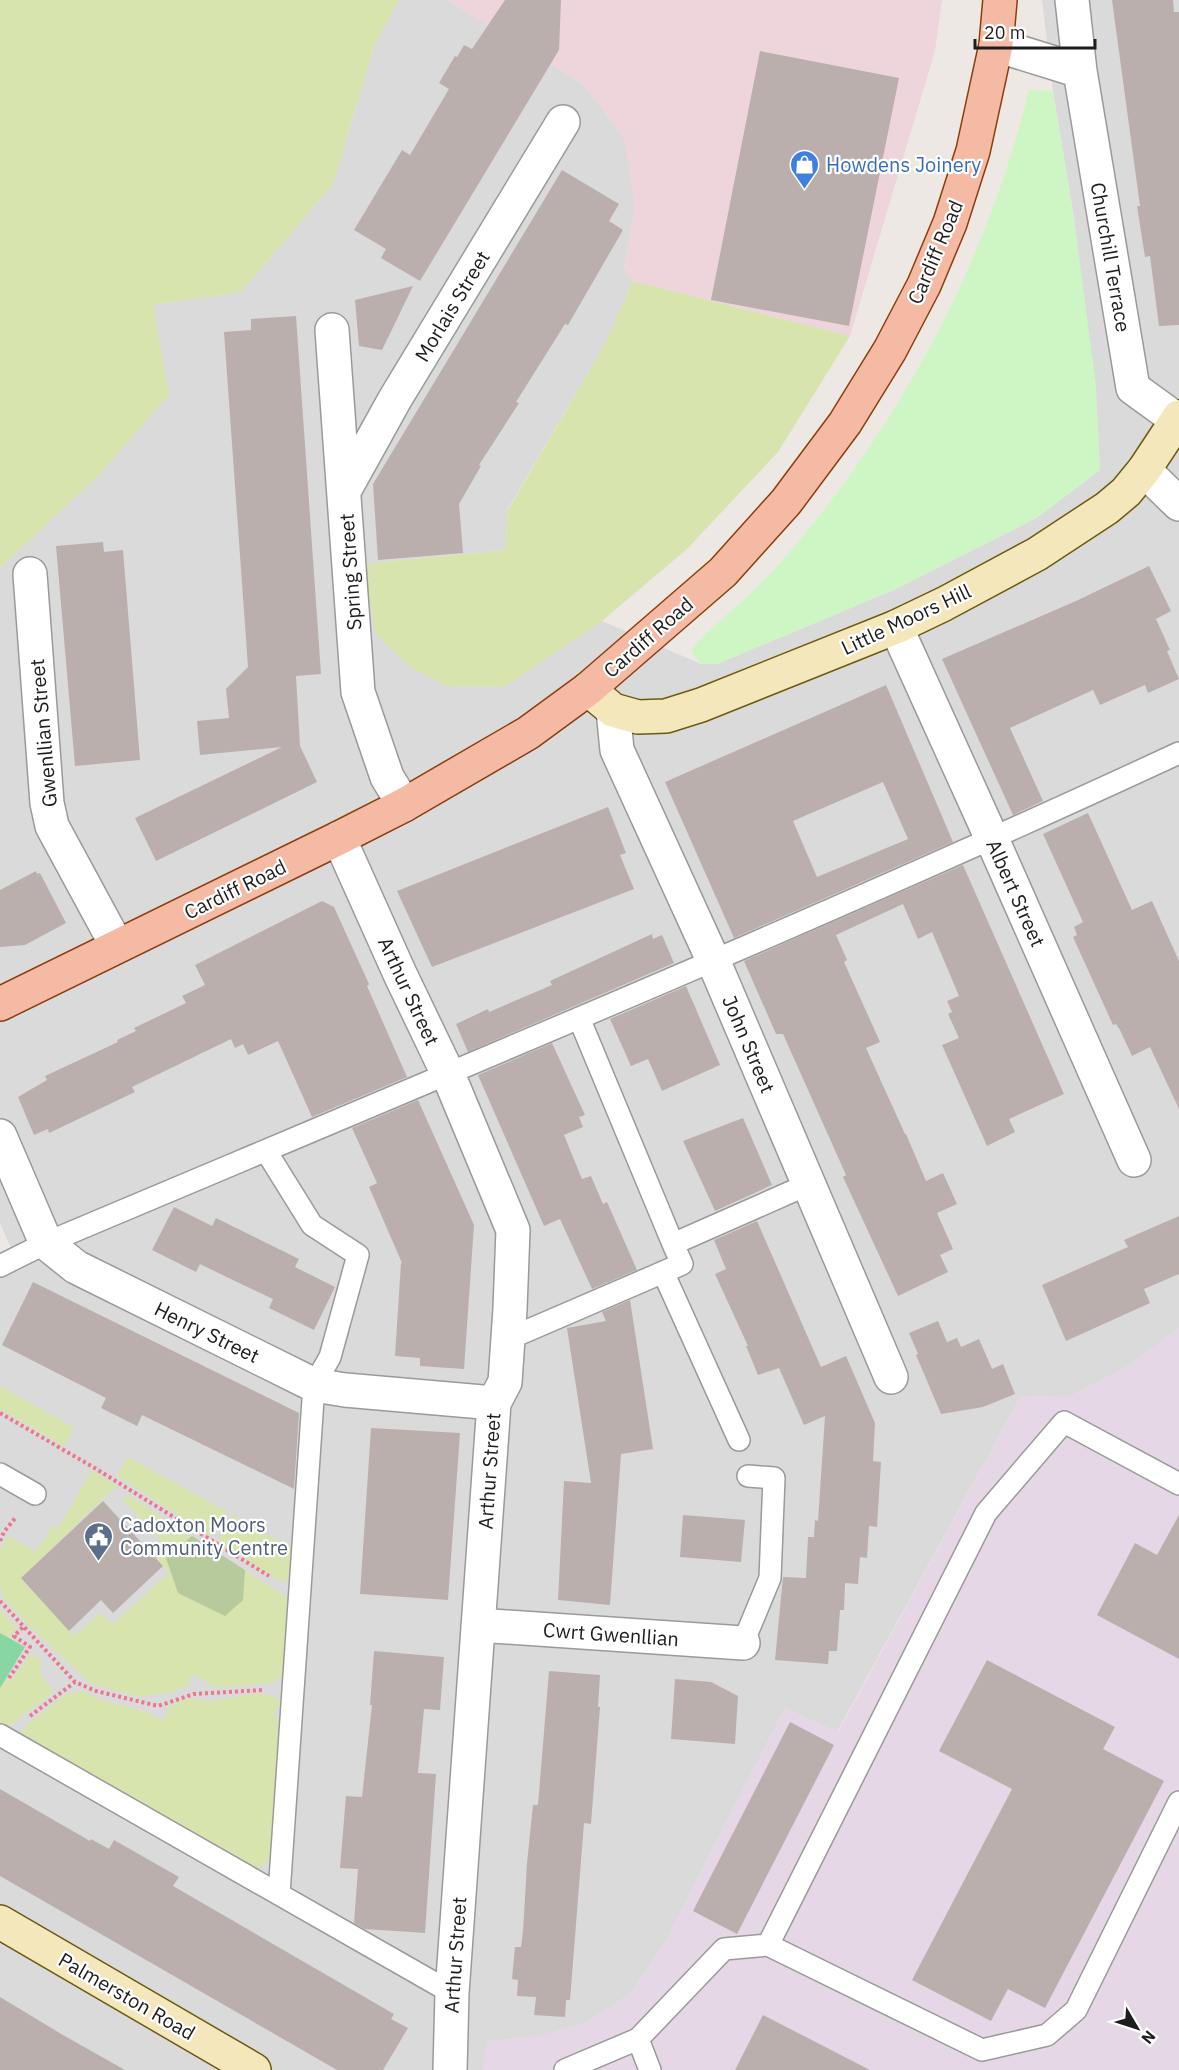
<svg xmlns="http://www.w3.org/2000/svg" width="1179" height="2070" viewBox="0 0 1179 2070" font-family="'IBM Plex Sans',sans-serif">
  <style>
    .residential { fill: #dbdadb }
    .commercial { fill: #edd5db }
    .industrial { fill: #e5d7e6 }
    .grass { fill: #d8e4ae }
    .forest { fill: #b6ca9c }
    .park { fill: #cef5c4 }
    .pitch { fill: #88d7a2 }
    .building { fill: #baafad; fill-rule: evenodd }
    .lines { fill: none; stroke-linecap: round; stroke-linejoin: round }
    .lane-casing { stroke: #9a9a9a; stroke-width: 24 }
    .street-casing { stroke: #9a9a9a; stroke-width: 36 }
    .secondary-casing { stroke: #6b5b0d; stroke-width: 36 }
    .primary-casing { stroke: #8b3d0c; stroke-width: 36 }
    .path { stroke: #ee758a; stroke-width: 4; stroke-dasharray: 3 3; stroke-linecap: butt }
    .lane { stroke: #fff; stroke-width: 21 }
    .street { stroke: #fff; stroke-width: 33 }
    .secondary { stroke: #f4e7bc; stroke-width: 33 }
    .primary { stroke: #f4baa3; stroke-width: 33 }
    .labels { text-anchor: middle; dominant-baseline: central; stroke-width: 4.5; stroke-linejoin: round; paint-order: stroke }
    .shop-label { font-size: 20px; fill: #366cbe; stroke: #fff; text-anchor: start }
    .street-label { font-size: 20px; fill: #1d1d1d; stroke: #fff }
    .service-label { font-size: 20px; fill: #4e5e75; stroke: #fff; text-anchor: start }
  </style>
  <rect width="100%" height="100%" fill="#eee8e4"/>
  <path class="residential" d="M399,0H448L584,85L625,139L635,207L624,268L633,281L606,342L508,509L505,550L363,564L447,686L504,687L602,621L701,664H717L896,589L1038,517L1100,470L1074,218L1053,91L1042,0H1179V1328L1130,1365L1069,1397L1021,1396L837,1732L785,1708L663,1946L629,1995L587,2022L537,2037L488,2041L483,2070H0V1259L13,1253L0,1223V568L100,474L153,305L241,292L333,184L375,44Z"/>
  <path class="commercial" d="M448,0H942L935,51L850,336L633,281L624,269L635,207L625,139L584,85Z"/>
  <path class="industrial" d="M1179,1328V2070H483L488,2041L537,2037L587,2022L629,1995L663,1946L785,1708L838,1732L1021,1396L1069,1397L1130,1365Z"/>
  <path class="grass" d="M0,0H399L375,44L333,184L241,292L153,305L169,395L100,474L0,568Z
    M633,281L850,336L778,452L687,549L602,621L504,687L447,686L410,667L376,634L363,564L505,550L508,510L606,342Z
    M0,1386L74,1428L64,1446L0,1409Z
    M128,1457L227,1512L213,1537L117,1476Z
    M92,1470L117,1486L21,1578L74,1636L101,1613L112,1625L169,1573L156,1558L168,1548L123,1500L128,1495L192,1536L166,1558L178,1593L243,1600L245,1570L286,1597L291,1607L284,1675L272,1683L215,1688L203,1679L200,1680L196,1674L188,1680L191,1684L173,1692L138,1697L90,1683L32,1629L3,1598L0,1585V1553L1,1547L8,1536L36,1552L52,1526L58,1529Z
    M232,1515L293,1549L292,1576L289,1581H280L218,1542Z
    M0,1609L16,1628L9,1638L0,1633Z
    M31,1654L42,1660L39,1672L54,1692L9,1726L0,1723V1688L5,1679L10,1682Z
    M82,1691C90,1695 98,1699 106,1701C125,1707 145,1708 162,1721L169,1712L166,1709C171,1706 177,1702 182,1700C192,1697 200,1701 210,1701C234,1700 262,1685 283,1702V1708L276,1707L275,1718L282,1719L272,1850L264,1866L252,1868L19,1735L30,1722L66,1694Z"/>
  <path class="forest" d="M192,1536L245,1570L243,1600L225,1616L178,1593L166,1558Z"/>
  <path class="park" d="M1029,90L1053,91L1074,218L1096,386L1100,470L1038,517L896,589L717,664H701L691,651L702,637C731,611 762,585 787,555C902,421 987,262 1029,90Z"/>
  <path class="pitch" d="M0,1633L25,1647L0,1688Z"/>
  <path class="building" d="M505,0H561L559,50L420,281L381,258L386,249L354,230L402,150L410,155L449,89L439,83L455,56L457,57L464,45L472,49Z
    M1112,0H1173L1174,12H1179V325L1159,326L1150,256L1145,257L1137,206H1140Z
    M760,51L899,78L849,326L711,300Z
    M562,170L619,204L609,221L623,230L568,325L565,324L516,402L519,403L479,465L481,466L459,504L463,553L378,560L373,484Z
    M413,286L382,350L359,346L355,300Z
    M296,316L321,674L296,676L300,746L317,782L156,861L135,818L282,747L200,755L197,721L229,718L226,689L248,667L224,332L251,330V319Z
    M103,542L104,552L123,550L140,760L75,766L56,546Z
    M1149,566L1171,611L1156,619L1170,650L1167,651L1179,679L1148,693L1145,685L1100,705L1093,690L1010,728L1043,801L1013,815L942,659L1076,601Z
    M886,685L953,842L734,938L665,782ZM883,782L908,839L817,877L793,821Z
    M608,807L626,853L620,855L634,889L432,967L397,891Z
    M1088,813L1132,910L1152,901L1179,961V1109L1150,1047L1132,1056L1120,1030L1116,1024L1113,1025L1073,937L1077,935L1074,927L1083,922L1043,834Z
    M963,865L1064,1094L1009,1119L1015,1132L987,1146L942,1045L959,1038L948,1014L952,1012L947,1001L959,996L932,932L918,939L903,904L836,935L847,960L844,962L880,1042L866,1048L905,1134H906L926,1181L943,1173L957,1204L937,1213L953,1249L940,1255L948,1272L898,1296L843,1177L846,1175L783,1034H776L744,961Z
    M36,871L37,874L40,873L66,923L25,945L0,947V890Z
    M322,901L334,907L369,984L367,986L407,1077L312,1117L278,1041L248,1055L243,1044L235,1048L231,1039L132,1087L135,1092L66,1125L49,1133L48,1129L34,1135L18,1097L47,1080L45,1076L118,1042L117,1040L136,1031L134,1028L186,1003L182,996L205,985L195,965Z
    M652,934L653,939L662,935L674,963L468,1052L456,1024L488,1009L489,1012L552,985L550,981Z
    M686,986L720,1065L662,1091L648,1059L631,1066L610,1019Z
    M552,1043L585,1115L579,1117L583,1127L564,1135L582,1179L591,1176L603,1204L607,1202L637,1270L592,1289L560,1219L544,1226L478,1075Z
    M418,1100L474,1225L464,1369L420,1366V1358L395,1356L401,1263H402L369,1187L377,1183L352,1128Z
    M743,1118L772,1185L715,1211L683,1141Z
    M174,1207L212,1226L216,1218L299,1259L295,1267L335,1287L314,1330L269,1308L273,1299L237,1282L200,1264L196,1272L152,1250Z
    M1179,1216V1274L1144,1289L1150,1303L1066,1341L1042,1285L1128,1247L1124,1240Z
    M757,1221L821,1367L846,1356L875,1423L873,1461L881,1462L877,1527L869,1526L867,1558L860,1557L858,1584L845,1583L844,1610H840L837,1651H829L828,1664L775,1660L783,1577L806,1578L808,1537H814L815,1520L818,1521L825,1416L804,1425L779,1368L758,1375L746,1346H748L715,1274L726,1269L714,1240Z
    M33,1282L299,1413L294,1489L142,1415L137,1426L101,1408L106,1398L2,1345Z
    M630,1300L653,1449L621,1454L610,1605L558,1600L564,1481L591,1483L567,1328L606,1321L602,1312Z
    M938,1321L947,1342L957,1338L961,1347L979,1339L992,1369L1003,1364L1015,1394L983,1407L941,1414L916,1355L918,1354L909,1333Z
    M371,1428L460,1433L448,1600L360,1594Z
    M103,1501L163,1566L113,1613L101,1600L69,1631L21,1578Z
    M683,1515L745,1520L741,1562L680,1557Z
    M1179,1515V1659L1097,1615L1135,1543L1157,1555Z
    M374,1651L444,1657L440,1710L424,1709L418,1773L436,1774L425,1933L365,1929L354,1923L358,1869L340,1868L346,1796L362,1797L372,1705H370Z
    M987,1660L1115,1727L1103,1749L1164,1781L1045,2008L1008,1989L991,2021L912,1980L1012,1789L939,1751Z
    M549,1671L600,1675L598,1707H600L591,1824L584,1823L570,2000H566L565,2017L534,2015L536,1997L517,1996L518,1980L512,1979L515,1947H521L523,1931L527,1863L533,1805H538Z
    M675,1679L711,1682L738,1696L735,1744L671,1739Z
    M790,1722L834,1745L737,1934L693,1911Z
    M0,1789L90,1841L91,1839L109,1849L114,1840L179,1877L173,1886L394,2014L391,2019L408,2028L383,2070H337L0,1876Z
    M0,1997L63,2035L125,2070H0Z
    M763,2015L870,2070H735Z"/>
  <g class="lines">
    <defs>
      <path id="lane" d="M579,1018L673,1244
        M266,1151L312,1225L358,1255L330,1357L314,1385L279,1894
        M0,1266L46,1243C425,1083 806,926 1179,753
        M663,1272L739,1440
        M508,1339L682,1264L673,1244L809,1184
        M0,1474L35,1494
        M743,1643L770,1578L774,1478L748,1476
        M0,1735L452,1993
        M768,1945L986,1513L1064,1422L1179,1484
        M638,2039L650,2070
        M565,2070L638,2039L724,1949L768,1945L982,2050L1047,2035L1076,2010L1179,1802"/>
      <path id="street" d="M1072,0L1080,71
        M996,45L1080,71L1133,388L1177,420
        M332,330L358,692L387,777L404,805
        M1144,470L1179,504
        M344,491L395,399L563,122
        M30,574L47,803L52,826L117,946
        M896,627L992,839L1134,1160
        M613,710L617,750L713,960L891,1377
        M339,838L400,974L448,1074L513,1230L510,1309L505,1382L494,1403L452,1993L450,2070
        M0,1136L46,1243L76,1267L314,1385L345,1390L494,1403
        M478,1625L743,1643"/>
      <path id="secondary" d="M588,689L613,710L638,717L666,716L701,705L896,627L944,604L1037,554L1107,508L1126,492L1144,470L1179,417
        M0,1922L254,2070"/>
      <path id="primary" d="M0,1004L339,838L404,805L528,733L588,689L723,572L786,502L845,423L890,350L924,285L950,223L973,151L996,45L1000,0"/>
    </defs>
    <use href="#lane" class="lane-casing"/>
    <use href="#street" class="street-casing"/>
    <use href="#secondary" class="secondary-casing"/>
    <use href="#primary" class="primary-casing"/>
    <path class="path" d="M0,1413L93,1467L269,1576
      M0,1541L4,1532L16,1517
      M0,1601L75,1682L96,1691L158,1706L194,1694L263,1690
      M9,1678L30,1647L14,1636L23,1627
      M30,1716L75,1682"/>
    <use href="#lane" class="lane"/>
    <use href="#street" class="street"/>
    <use href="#secondary" class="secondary"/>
    <use href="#primary" class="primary"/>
  </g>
  <defs>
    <symbol id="shop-pin" viewBox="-11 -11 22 30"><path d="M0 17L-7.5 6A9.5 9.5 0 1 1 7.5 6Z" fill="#3f7fe0" stroke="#fff"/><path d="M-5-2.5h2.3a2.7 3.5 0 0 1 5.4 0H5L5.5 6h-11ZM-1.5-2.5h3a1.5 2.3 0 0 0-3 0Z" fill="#fff"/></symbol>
    <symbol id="civic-pin" viewBox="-11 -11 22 30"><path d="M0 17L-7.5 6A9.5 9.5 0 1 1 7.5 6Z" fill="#5c6f8a" stroke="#fff"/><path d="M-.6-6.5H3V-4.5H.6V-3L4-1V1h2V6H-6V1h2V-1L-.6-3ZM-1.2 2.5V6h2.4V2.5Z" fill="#fff"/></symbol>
  </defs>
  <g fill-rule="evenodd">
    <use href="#shop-pin" x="788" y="148" width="33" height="45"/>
    <use href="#civic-pin" x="82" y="1520" width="33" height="45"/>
  </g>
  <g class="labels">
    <g class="shop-label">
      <text x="826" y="164">Howdens Joinery</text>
    </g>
    <g class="street-label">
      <text transform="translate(935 252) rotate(-67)">Cardiff Road</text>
      <text transform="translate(1111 257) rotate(80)">Churchill Terrace</text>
      <text transform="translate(452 306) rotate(-59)">Morlais Street</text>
      <text transform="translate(350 572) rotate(-94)">Spring Street</text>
      <text transform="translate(906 619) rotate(-25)">Little Moors Hill</text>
      <text transform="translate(648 637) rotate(-41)">Cardiff Road</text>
      <text transform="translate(43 733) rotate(-95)">Gwenllian Street</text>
      <text transform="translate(235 889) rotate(-26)">Cardiff Road</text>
      <text transform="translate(1016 893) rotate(66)">Albert Street</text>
      <text transform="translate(409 991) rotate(65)">Arthur Street</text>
      <text transform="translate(749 1044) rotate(67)">John Street</text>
      <text transform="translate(207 1332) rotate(26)">Henry Street</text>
      <text transform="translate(489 1471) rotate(-86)">Arthur Street</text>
      <text transform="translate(611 1634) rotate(4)">Cwrt Gwenllian</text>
      <text transform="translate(455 1955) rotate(-86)">Arthur Street</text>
      <text transform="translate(127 1996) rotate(30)">Palmerston Road</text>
    </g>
    <g class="service-label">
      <text x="120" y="1524">Cadoxton Moors<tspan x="120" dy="23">Community Centre</tspan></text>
    </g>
  </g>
  <g transform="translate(1137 2028) rotate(129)" stroke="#ffffff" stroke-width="4.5" paint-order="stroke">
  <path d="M0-4.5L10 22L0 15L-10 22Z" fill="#1d1d1d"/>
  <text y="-9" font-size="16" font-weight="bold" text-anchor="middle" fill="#1d1d1d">N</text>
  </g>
  <path d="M975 39v9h120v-9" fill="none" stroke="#1d1d1d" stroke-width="3"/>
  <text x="984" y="39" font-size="18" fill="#1d1d1d" stroke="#ffffff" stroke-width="4.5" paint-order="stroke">20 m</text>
</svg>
